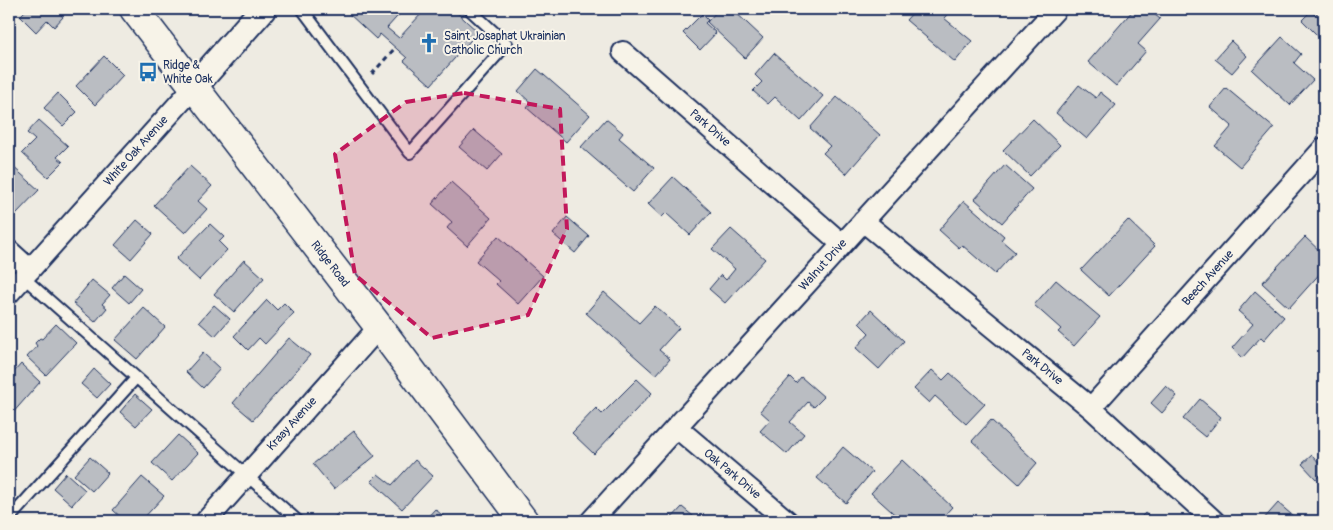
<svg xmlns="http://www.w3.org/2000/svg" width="1333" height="530" viewBox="0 0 1333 530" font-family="Pangolin,sans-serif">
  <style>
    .building { fill: #babdc2; stroke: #1b2f5e }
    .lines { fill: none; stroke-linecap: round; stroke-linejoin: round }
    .service-casing { stroke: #1b2f5e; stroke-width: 14 }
    .minor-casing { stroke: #1b2f5e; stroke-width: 24 }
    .tertiary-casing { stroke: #1b2f5e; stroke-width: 29 }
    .primary-casing { stroke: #1b2f5e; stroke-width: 31 }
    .path { stroke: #1b2f5e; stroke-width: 3; stroke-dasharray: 5 4; stroke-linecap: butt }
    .service { stroke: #f7f3e8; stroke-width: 10 }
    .minor { stroke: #f7f3e8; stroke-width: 20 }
    .tertiary { stroke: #f7f3e8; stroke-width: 25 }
    .primary { stroke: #f7f3e8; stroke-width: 28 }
    .marked { fill: #c2185b; fill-opacity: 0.2; stroke: #c2185b; stroke-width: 4; stroke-dasharray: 10 6; stroke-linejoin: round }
    .labels { text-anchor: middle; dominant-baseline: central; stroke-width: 4; stroke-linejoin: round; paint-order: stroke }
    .poi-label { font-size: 12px; fill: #1b2f5e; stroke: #f7f3e8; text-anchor: start }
    .street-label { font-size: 12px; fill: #1b2f5e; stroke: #f7f3e8 }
  </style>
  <rect width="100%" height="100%" fill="#eeebe2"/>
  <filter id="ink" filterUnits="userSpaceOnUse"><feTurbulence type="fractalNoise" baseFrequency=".02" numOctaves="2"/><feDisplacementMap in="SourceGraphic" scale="10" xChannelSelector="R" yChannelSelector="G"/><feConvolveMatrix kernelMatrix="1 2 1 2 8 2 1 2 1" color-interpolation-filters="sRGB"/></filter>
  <g filter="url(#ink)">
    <path class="building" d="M27,9H61L58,12L63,17L54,27L47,20L36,32L20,16Z
      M352,9H404L387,28L399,38L422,13L417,9H446L448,10L450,9H453L478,32L431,85L404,61L407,58L380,34L376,39L348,13Z
      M719,9H732L763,38L745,58L707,22Z
      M916,9H952L944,18L972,41L955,62L906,20Z
      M1134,9H1148L1160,19L1138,44L1146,51L1116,86L1088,62Z
      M1321,9H1324V42L1302,20L1311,11L1315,15Z
      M702,14L708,20L705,23L716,33L700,50L683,33Z
      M1282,37L1301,54L1294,63L1313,80L1290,105L1252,70Z
      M1231,41L1247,56L1232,73L1215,59Z
      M774,53L823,96L801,121L775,97L768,104L753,91L762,82L755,75Z
      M104,56L123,75L95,105L76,86Z
      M537,69L590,115L566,142L527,108L531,103L518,91Z
      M1079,85L1096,98L1100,92L1116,105L1087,139L1056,113Z
      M1226,88L1274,128L1240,167L1215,146L1232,126L1210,107Z
      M58,93L77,112L63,126L44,108Z
      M837,97L880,135L846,174L823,153L830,146L810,128Z
      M606,119L623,133L619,138L654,168L633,192L581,147Z
      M1033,119L1060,145L1030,176L1003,150Z
      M39,120L68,146L57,157L63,162L48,177L22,153L35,140L27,133Z
      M474,130L502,154L487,171L459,147Z
      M11,165L39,190L16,214L9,208V168Z
      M1005,165L1032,189L1002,223L975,199Z
      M190,166L212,186L198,201L207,209L185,233L154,205Z
      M673,177L711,212L690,235L666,213L662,217L648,204Z
      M451,182L491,218L467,246L447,228L452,222L432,204Z
      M964,201L1004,236L1001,240L1015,252L995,274L962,245L959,248L939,230Z
      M567,217L589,236L575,253L553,234Z
      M137,220L153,234L131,259L115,245Z
      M1128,220L1155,246L1109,296L1081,270Z
      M210,224L224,237L219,242L227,250L199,280L176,259Z
      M731,229L765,259L725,303L709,289L721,275L726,280L735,269L712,249Z
      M498,236L543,276L518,304L496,284L499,281L476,261Z
      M1305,237L1324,255V269L1289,308L1262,283Z
      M244,260L264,278L234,312L214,294Z
      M124,274L141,289L129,303L112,288Z
      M92,280L110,295L102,304L107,308L95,322L73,303Z
      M1056,280L1100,317L1074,346L1058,332L1061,329L1034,305Z
      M1255,291L1284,317L1264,340L1261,337L1242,358L1232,348L1253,324L1238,311Z
      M604,292L639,323L655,306L679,328L659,350L670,359L656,375L586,313Z
      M267,300L277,310L284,303L294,313L265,344L259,338L248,350L234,336Z
      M214,305L230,319L215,336L199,322Z
      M144,308L165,327L137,359L115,340Z
      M871,310L904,341L879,369L856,348L869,333L859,323Z
      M56,324L76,343L46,375L27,357L37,346L35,343L40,338L42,339Z
      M289,338L310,355L253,420L233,403Z
      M203,353L220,369L203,388L186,372Z
      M21,364L40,382L11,415L9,413V372L11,369L14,372Z
      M94,369L110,384L97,398L81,384Z
      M932,370L943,380L950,373L985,404L966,424L935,396L929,403L914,389Z
      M790,377L796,383L801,377L824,397L814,407L808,402L790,422L804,434L787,454L760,431L770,420L760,411Z
      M637,379L652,393L594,454L572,433L596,408L602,414Z
      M1166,386L1177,396L1162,413L1151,403Z
      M135,394L152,409L136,426L120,412Z
      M1200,399L1221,417L1205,437L1183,419Z
      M991,420L1037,463L1019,484L972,441Z
      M354,431L375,456L334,489L313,464Z
      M178,435L198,453L172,481L152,463Z
      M843,447L872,472L846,503L817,478Z
      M1312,455L1324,468V471L1316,479L1302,464Z
      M90,457L108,473L92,491L74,475Z
      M415,460L433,476L402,509L371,481L378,474L392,485Z
      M902,460L952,507L939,521H902L871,493Z
      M66,473L85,490L72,505L53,488Z
      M142,477L164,496L141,521H125L113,510Z
      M1278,503L1299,521H1262Z
      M682,507L699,521H669Z
      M435,509L449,521H424Z
      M338,513L347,521H330Z
      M1145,513L1155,521H1137Z"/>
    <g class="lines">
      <defs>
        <path id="service" d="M302,9L410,153L507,44L469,9
          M23,277L298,521
          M9,519L136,378"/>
        <path id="minor" d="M623,52L842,244
          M863,221L1091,408L1214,521
          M9,251L30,270
          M9,293L194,87
          M1091,408L1324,148
          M676,427L787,521
          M206,521L379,327
          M591,521L1056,9"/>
        <path id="tertiary" d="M194,87L263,9"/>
        <path id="primary" d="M134,9L379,327L524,521"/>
      </defs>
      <use href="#service" class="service-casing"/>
      <use href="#minor" class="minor-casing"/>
      <use href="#tertiary" class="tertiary-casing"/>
      <use href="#primary" class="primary-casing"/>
      <path class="path" d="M372,74L395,48"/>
      <use href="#service" class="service"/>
      <use href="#minor" class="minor"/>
      <use href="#tertiary" class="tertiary"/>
      <use href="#primary" class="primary"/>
    </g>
  </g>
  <path class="marked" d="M464,93L560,109L567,229L528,315L432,338L355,275L335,154L406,102Z"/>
  <defs>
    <symbol id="church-bare" viewBox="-9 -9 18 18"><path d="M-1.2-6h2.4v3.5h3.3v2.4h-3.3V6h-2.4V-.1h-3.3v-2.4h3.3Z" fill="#1f6fb2" stroke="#f7f3e8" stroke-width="2.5" paint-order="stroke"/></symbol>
    <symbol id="bus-bare" viewBox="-9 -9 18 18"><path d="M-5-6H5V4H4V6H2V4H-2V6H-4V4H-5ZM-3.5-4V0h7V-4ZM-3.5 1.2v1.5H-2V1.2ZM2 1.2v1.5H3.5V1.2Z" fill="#1f6fb2" stroke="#f7f3e8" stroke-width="2.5" paint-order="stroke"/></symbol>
  </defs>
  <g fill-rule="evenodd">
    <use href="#church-bare" x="415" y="29" width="28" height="28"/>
    <use href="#bus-bare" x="134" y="58" width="28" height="28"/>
  </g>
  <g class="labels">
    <g class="poi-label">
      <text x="444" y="36">Saint Josaphat Ukrainian<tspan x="444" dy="14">Catholic Church</tspan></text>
      <text x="163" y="65">Ridge &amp;<tspan x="163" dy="14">White Oak</tspan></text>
    </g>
    <g class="street-label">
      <text transform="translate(710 128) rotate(41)">Park Drive</text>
      <text transform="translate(136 151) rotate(-48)">White Oak Avenue</text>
      <text transform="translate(330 264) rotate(52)">Ridge Road</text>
      <text transform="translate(823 265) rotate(-48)">Walnut Drive</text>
      <text transform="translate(1208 278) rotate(-48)">Beech Avenue</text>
      <text transform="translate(1042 367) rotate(39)">Park Drive</text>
      <text transform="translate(292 424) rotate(-48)">Kraay Avenue</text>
      <text transform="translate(732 474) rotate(40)">Oak Park Drive</text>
    </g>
  </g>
  <rect width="1333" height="530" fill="none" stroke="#f7f3e8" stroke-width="30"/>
  <rect x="15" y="15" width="1303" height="500" fill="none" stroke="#1b2f5e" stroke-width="2" filter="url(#ink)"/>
</svg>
